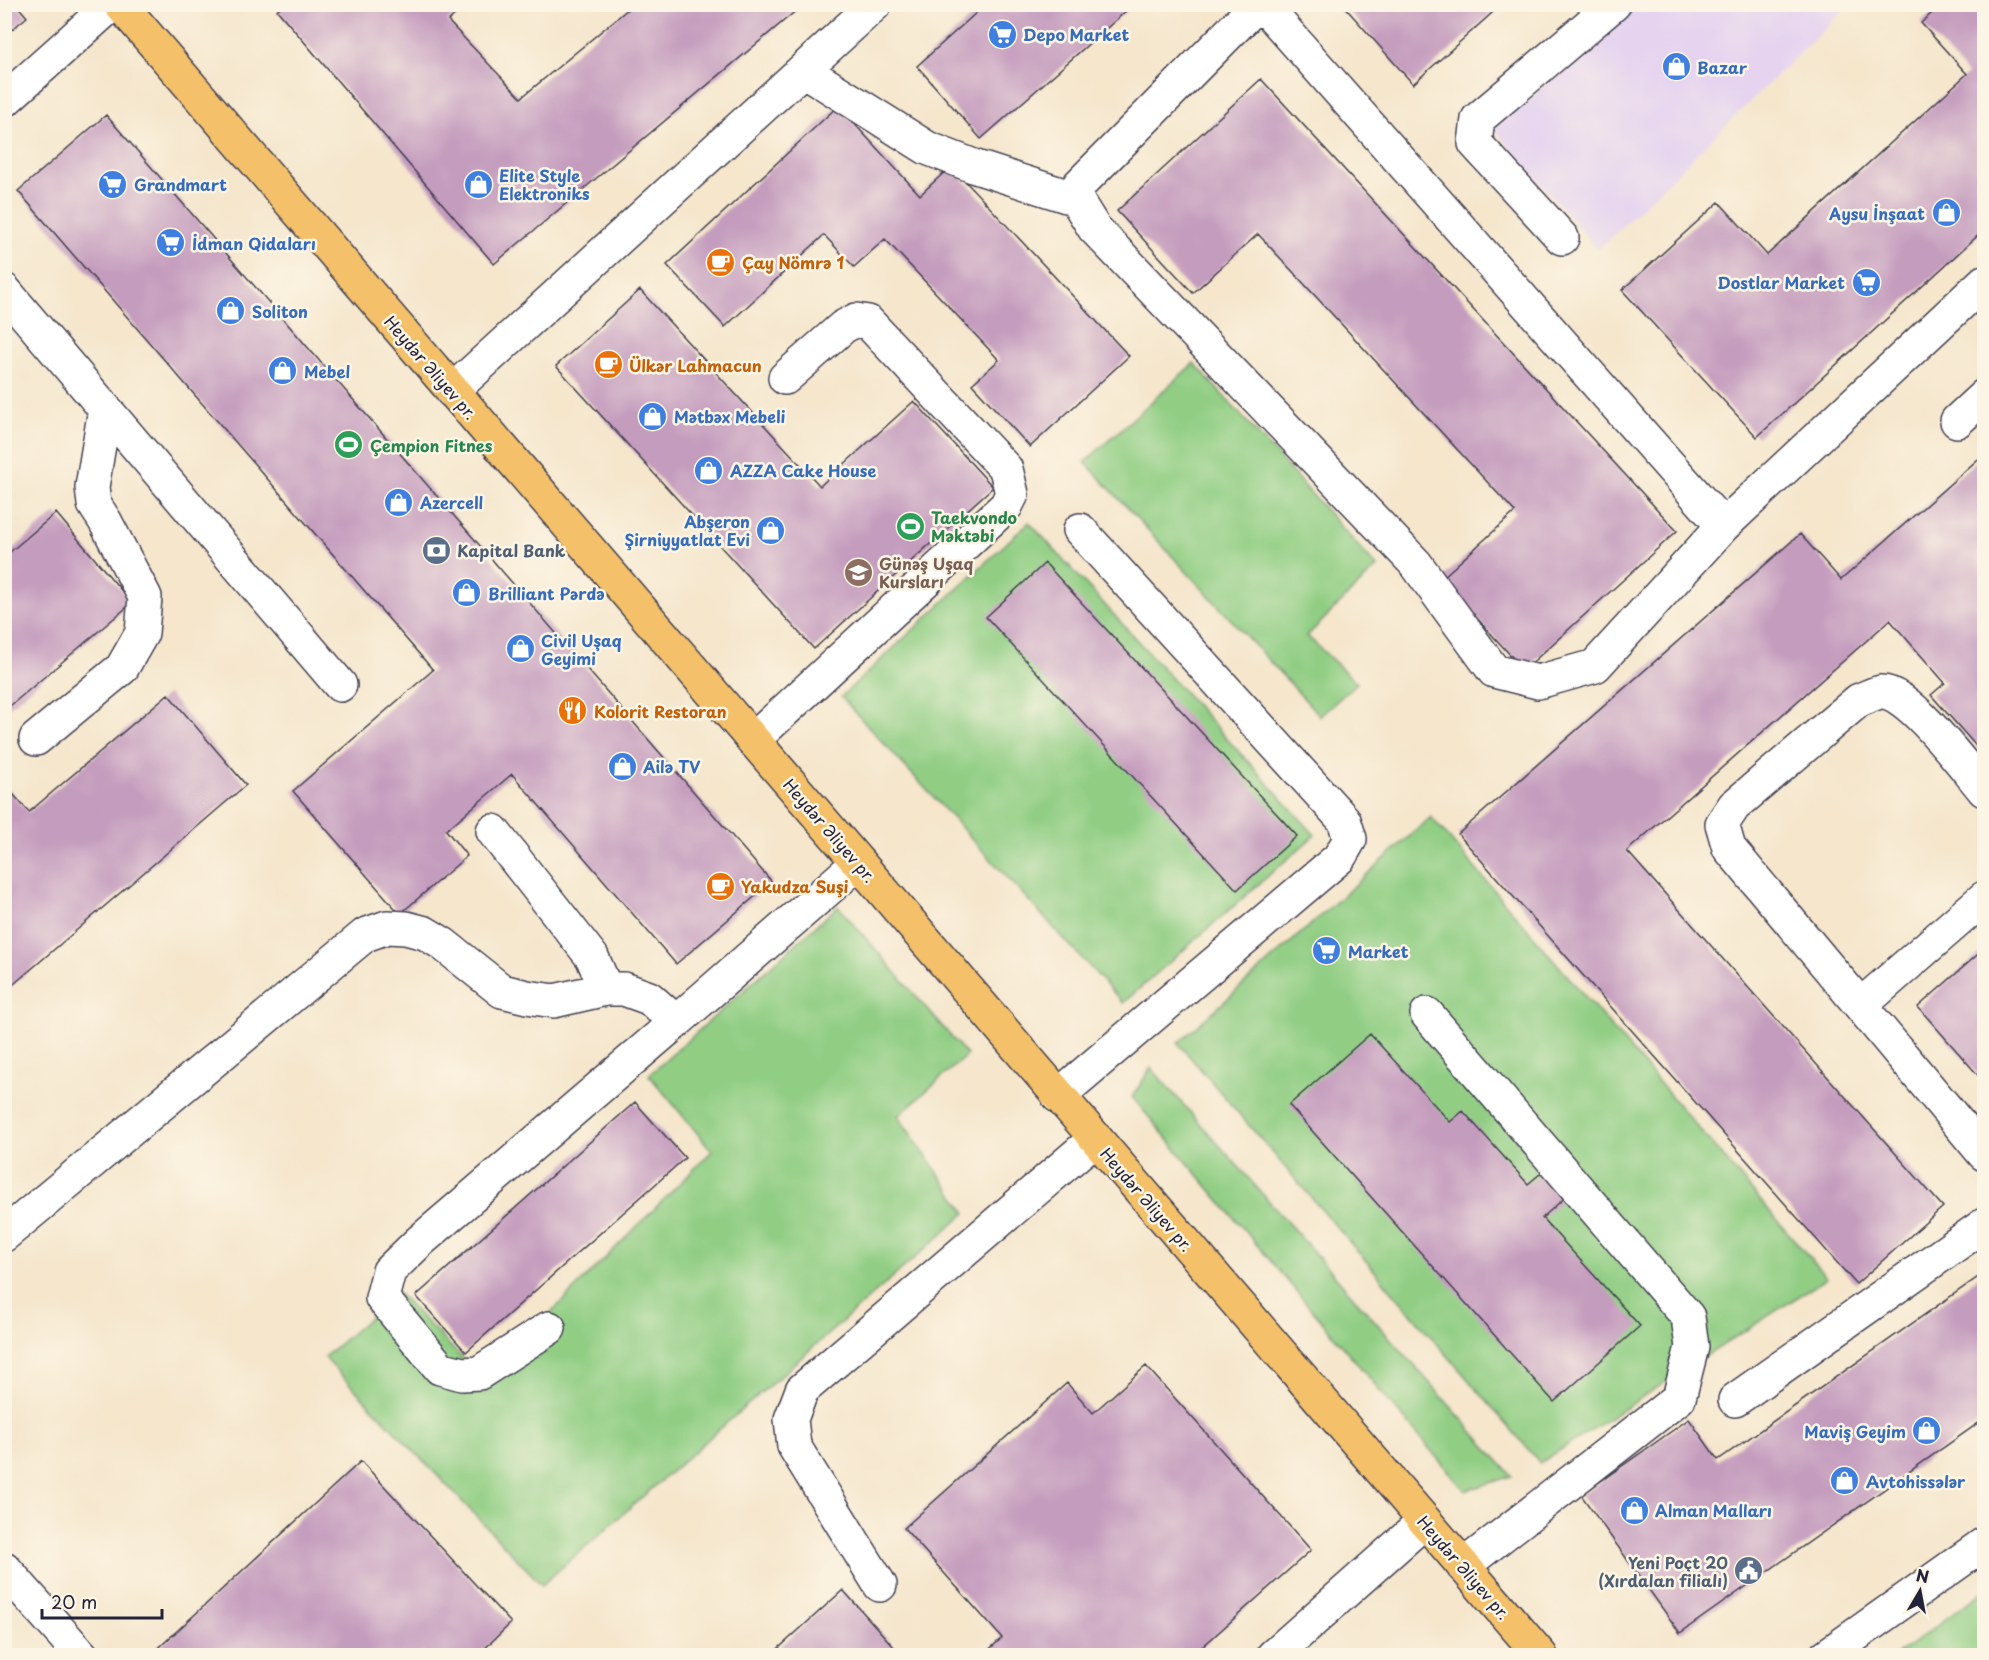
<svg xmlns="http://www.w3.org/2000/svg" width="1989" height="1660" viewBox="0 0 1989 1660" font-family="'Playpen Sans',sans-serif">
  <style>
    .built { fill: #e5d3f0 }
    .green { fill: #91ce84; stroke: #5a7860; stroke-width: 1.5 }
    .building { fill: #c49cbe }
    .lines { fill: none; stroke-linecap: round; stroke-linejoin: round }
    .minor-casing { stroke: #423f51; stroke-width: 36 }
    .major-casing { stroke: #423f51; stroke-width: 36 }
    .minor { stroke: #fff; stroke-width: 33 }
    .major { stroke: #f4c16a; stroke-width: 33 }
    .labels { text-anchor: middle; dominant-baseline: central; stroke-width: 5; stroke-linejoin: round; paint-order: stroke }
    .shop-label { font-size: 16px; font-weight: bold; fill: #366cbe; stroke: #fcf5e5; text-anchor: start }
    .food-label { font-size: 16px; font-weight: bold; fill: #c56008; stroke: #fcf5e5; text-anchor: start }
    .street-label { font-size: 16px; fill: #22223b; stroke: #fcf5e5 }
    .leisure-label { font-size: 16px; font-weight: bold; fill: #27864d; stroke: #fcf5e5; text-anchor: start }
    .service-label { font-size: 16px; font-weight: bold; fill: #4e5e75; stroke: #fcf5e5; text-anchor: start }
    .education-label { font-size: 16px; font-weight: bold; fill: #785e54; stroke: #fcf5e5; text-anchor: start }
  </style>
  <rect width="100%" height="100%" fill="#fcf5e5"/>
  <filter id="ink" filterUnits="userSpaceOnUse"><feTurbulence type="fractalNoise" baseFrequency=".0167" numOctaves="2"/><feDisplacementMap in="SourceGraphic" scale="12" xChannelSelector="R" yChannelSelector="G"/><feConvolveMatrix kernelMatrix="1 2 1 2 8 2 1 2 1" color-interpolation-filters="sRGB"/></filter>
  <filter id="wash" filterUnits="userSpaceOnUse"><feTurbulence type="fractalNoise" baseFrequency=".008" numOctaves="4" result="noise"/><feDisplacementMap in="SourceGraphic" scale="24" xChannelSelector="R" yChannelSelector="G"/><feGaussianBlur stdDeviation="1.35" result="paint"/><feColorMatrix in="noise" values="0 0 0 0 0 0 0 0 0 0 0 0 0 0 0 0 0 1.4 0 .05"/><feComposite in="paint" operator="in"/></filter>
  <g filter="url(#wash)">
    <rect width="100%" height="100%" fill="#f5e6cc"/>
    <path class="built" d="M1639,5H1849L1598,250L1494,129Z"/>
    <path class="green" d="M1194,363L1377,567L1307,636L1357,683L1320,716L1085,462Z
      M1029,522L1315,835L1123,1003L841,697Z
      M1431,817L1827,1278L1540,1463L1178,1043Z
      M838,906L967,1055L898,1116L966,1213L542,1585L324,1357L398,1293L484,1380L712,1151L649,1075Z
      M1151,1068L1512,1476L1465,1491L1132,1097Z
      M1984,1591V1655H1897Z"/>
    <g id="blocks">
      <path class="building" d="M4,4H16L27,17L4,36Z
        M284,4H467L448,21L521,98L634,4H804L494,264L277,10Z
        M986,4H1134L981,139L917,66Z
        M1342,4H1502L1413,84Z
        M1941,5H1984V230L1757,437L1622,290L1719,202L1767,255L1967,74L1921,23Z
        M1261,79L1677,531L1524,670L1441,579L1515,512L1258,234L1193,293L1117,211Z
        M838,106L920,195L951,166L1129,356L1030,447L972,384L999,360L885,239L854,267L824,235L725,327L667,265Z
        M106,115L772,882L676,964L512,774L446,830L467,856L400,914L293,791L433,670L18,191Z
        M640,290L820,486L914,401L993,487L814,649L556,366Z
        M1984,454V755L1931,695L1945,683L1890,620L1627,851L1943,1207L1856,1284L1458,834L1800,534L1841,580Z
        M56,513L132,603L4,711V557Z
        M1045,563L1297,836L1237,890L986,617Z
        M168,694L246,785L8,989L4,985V784L29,812Z
        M1984,949V1082L1918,1007Z
        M1370,1034L1450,1122L1463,1111L1528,1184L1547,1168L1570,1193L1542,1218L1640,1326L1554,1402L1289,1105Z
        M635,1102L685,1158L466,1352L416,1296Z
        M1984,1273V1419L1680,1633L1581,1495L1689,1419L1718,1460Z
        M1146,1366L1311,1550L1192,1656H982L1002,1638L904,1528L1067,1383L1093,1413Z
        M361,1461L511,1623L477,1656H150Z
        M843,1590L902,1656H770Z"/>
    </g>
  </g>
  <g filter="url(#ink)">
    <use href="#blocks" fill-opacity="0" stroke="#423f51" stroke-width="1.5"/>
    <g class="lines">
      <defs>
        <path id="minor" d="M1258,4L1079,185L1076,199L1094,228L1416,564L1494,671L1538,682L1595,666L1723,526L1984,282
          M1262,4L1723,526
          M803,70L927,148L976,167L1076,199
          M4,101L112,4
          M1562,238L1475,143L1478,119L1614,4
          M4,290L340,685
          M452,391L875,4
          M1957,421L1984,396
          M36,739L122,668L142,633L145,597L105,521L94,504L92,487L105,409
          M753,740L1006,506L1012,494L1006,469L868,322L856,320L843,327L785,378
          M1984,790C1967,770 1907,689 1881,692C1874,693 1866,698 1859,700L1734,806L1722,824L1729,848L1984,1154
          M493,831L592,957L606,989
          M1861,1005L1984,898
          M1427,1014L1688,1317L1692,1347L1679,1398L1463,1566
          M1058,1096L1339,858L1350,839L1344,820L1080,530
          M4,1235L365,935L387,927L406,928L425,933L443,944L502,991L527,997L554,1001L606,989H624L649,998L676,1022L858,863
          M549,1328L479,1373L462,1374L440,1368L382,1298L389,1271L419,1242L676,1022
          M1735,1400L1984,1225
          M4,1568L82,1656
          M880,1585L794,1446L791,1419L802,1390L1095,1139
          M1273,1656L1424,1522
          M1826,1656L1984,1544"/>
        <path id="major" d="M120,4L1541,1656"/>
      </defs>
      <use href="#minor" class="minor-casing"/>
      <use href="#major" class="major-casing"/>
      <use href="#minor" class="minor"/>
      <use href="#major" class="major"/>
    </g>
  </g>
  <defs>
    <symbol id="supermarket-disc" viewBox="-11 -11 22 22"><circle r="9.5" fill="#3f7fe0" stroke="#fcf5e5"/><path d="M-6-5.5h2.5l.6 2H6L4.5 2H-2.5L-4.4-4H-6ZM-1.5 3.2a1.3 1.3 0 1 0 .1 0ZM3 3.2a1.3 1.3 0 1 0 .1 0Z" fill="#fff"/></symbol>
    <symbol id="shop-disc" viewBox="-11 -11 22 22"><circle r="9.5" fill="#3f7fe0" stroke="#fcf5e5"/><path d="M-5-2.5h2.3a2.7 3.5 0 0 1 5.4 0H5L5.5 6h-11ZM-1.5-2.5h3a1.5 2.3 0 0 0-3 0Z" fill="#fff"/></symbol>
    <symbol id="cafe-disc" viewBox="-11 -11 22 22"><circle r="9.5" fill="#e8710a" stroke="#fcf5e5"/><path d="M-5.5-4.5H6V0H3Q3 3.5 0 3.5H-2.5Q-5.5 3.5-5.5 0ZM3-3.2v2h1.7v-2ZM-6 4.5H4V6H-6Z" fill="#fff"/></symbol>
    <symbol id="stadium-disc" viewBox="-11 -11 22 22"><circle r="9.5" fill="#2e9e5b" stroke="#fcf5e5"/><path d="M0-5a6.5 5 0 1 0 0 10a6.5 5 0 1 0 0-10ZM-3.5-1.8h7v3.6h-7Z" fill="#fff"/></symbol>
    <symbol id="bank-disc" viewBox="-11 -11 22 22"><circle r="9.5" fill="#5c6f8a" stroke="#fcf5e5"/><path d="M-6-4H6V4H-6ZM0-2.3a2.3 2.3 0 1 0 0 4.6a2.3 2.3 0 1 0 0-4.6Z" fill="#fff"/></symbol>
    <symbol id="school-disc" viewBox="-11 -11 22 22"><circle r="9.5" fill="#8d6e63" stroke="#fcf5e5"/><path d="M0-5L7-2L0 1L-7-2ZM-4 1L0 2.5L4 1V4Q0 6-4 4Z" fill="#fff"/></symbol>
    <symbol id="restaurant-disc" viewBox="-11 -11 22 22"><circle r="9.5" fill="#e8710a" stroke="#fcf5e5"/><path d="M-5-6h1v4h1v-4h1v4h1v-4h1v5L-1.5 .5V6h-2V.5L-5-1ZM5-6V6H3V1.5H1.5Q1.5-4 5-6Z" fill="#fff"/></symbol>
    <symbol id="civic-disc" viewBox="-11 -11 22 22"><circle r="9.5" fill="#5c6f8a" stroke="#fcf5e5"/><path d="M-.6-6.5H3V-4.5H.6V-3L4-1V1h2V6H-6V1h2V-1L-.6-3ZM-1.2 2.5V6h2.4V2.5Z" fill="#fff"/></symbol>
  </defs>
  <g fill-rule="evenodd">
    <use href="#supermarket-disc" x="986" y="18" width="33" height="33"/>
    <use href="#shop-disc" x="1660" y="50" width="33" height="33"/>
    <use href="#supermarket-disc" x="96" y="168" width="33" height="33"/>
    <use href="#shop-disc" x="462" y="168" width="33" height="33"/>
    <use href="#shop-disc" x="1930" y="196" width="33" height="33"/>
    <use href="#supermarket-disc" x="154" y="226" width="33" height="33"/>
    <use href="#cafe-disc" x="704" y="246" width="33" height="33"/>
    <use href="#supermarket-disc" x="1850" y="266" width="33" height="33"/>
    <use href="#shop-disc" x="214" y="294" width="33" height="33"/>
    <use href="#cafe-disc" x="592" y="348" width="33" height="33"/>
    <use href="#shop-disc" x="266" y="354" width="33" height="33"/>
    <use href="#shop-disc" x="636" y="400" width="33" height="33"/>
    <use href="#stadium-disc" x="332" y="428" width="33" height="33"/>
    <use href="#shop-disc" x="692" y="454" width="33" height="33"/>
    <use href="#shop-disc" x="382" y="486" width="33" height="33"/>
    <use href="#stadium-disc" x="894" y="510" width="33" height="33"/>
    <use href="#shop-disc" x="754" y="514" width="33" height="33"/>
    <use href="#bank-disc" x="420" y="534" width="33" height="33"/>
    <use href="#school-disc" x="842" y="556" width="33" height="33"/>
    <use href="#shop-disc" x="450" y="576" width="33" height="33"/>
    <use href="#shop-disc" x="504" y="632" width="33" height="33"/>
    <use href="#restaurant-disc" x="556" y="694" width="33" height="33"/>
    <use href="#shop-disc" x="606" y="750" width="33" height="33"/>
    <use href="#cafe-disc" x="704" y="870" width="33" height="33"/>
    <use href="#supermarket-disc" x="1310" y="934" width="33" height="33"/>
    <use href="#shop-disc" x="1910" y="1414" width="33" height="33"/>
    <use href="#shop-disc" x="1828" y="1464" width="33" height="33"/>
    <use href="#shop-disc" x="1618" y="1494" width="33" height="33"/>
    <use href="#civic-disc" x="1732" y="1554" width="33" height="33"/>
  </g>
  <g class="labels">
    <g class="shop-label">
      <text x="1023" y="34">Depo Market</text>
      <text x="1697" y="67">Bazar</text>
      <text x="499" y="175">Elite Style<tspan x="499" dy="18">Elektroniks</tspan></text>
      <text x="134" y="184">Grandmart</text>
      <text x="1925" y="213" text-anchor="end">Aysu İnşaat</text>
      <text x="192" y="243">İdman Qidaları</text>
      <text x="1845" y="282" text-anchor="end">Dostlar Market</text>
      <text x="252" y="311">Soliton</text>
      <text x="304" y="371">Mebel</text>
      <text x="674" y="416">Mətbəx Mebeli</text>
      <text x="730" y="470">AZZA Cake House</text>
      <text x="420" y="502">Azercell</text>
      <text x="750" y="521" text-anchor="end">Abşeron<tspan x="750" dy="18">Şirniyyatlat Evi</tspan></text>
      <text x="488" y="593">Brilliant Pərdə</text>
      <text x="541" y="640">Civil Uşaq<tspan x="541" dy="18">Geyimi</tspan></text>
      <text x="643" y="766">Ailə TV</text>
      <text x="1348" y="951">Market</text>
      <text x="1906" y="1431" text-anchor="end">Maviş Geyim</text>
      <text x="1866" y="1481">Avtohissələr</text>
      <text x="1655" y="1510">Alman Malları</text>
    </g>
    <g class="food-label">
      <text x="742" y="262">Çay Nömrə 1</text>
      <text x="629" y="365">Ülkər Lahmacun</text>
      <text x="594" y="711">Kolorit Restoran</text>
      <text x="741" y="886">Yakudza Suşi</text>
    </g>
    <g class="street-label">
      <text transform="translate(431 367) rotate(49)">Heydər Əliyev pr.</text>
      <text transform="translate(830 830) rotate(49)">Heydər Əliyev pr.</text>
      <text transform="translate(1147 1199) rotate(49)">Heydər Əliyev pr.</text>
      <text transform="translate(1464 1567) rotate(49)">Heydər Əliyev pr.</text>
    </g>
    <g class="leisure-label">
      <text x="370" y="445">Çempion Fitnes</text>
      <text x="931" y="517">Taekvondo<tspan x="931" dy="18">Məktəbi</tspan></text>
    </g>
    <g class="service-label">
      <text x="457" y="550">Kapital Bank</text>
      <text x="1728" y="1562" text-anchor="end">Yeni Poçt 20<tspan x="1728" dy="18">(Xırdalan filialı)</tspan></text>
    </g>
    <g class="education-label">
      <text x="879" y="563">Günəş Uşaq<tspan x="879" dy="18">Kursları</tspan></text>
    </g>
  </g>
  <rect width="1989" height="1660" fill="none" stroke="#fcf5e5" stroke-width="24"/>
  <g transform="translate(1920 1591) rotate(10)" stroke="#fcf5e5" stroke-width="4.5" paint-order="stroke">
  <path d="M0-4.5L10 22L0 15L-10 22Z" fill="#22223b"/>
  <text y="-9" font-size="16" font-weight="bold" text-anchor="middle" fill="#22223b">N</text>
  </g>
  <path d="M42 1609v9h120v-9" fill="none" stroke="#22223b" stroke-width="3"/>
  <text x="51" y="1609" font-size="18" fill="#22223b" stroke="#fcf5e5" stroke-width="4.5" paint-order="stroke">20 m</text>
</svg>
